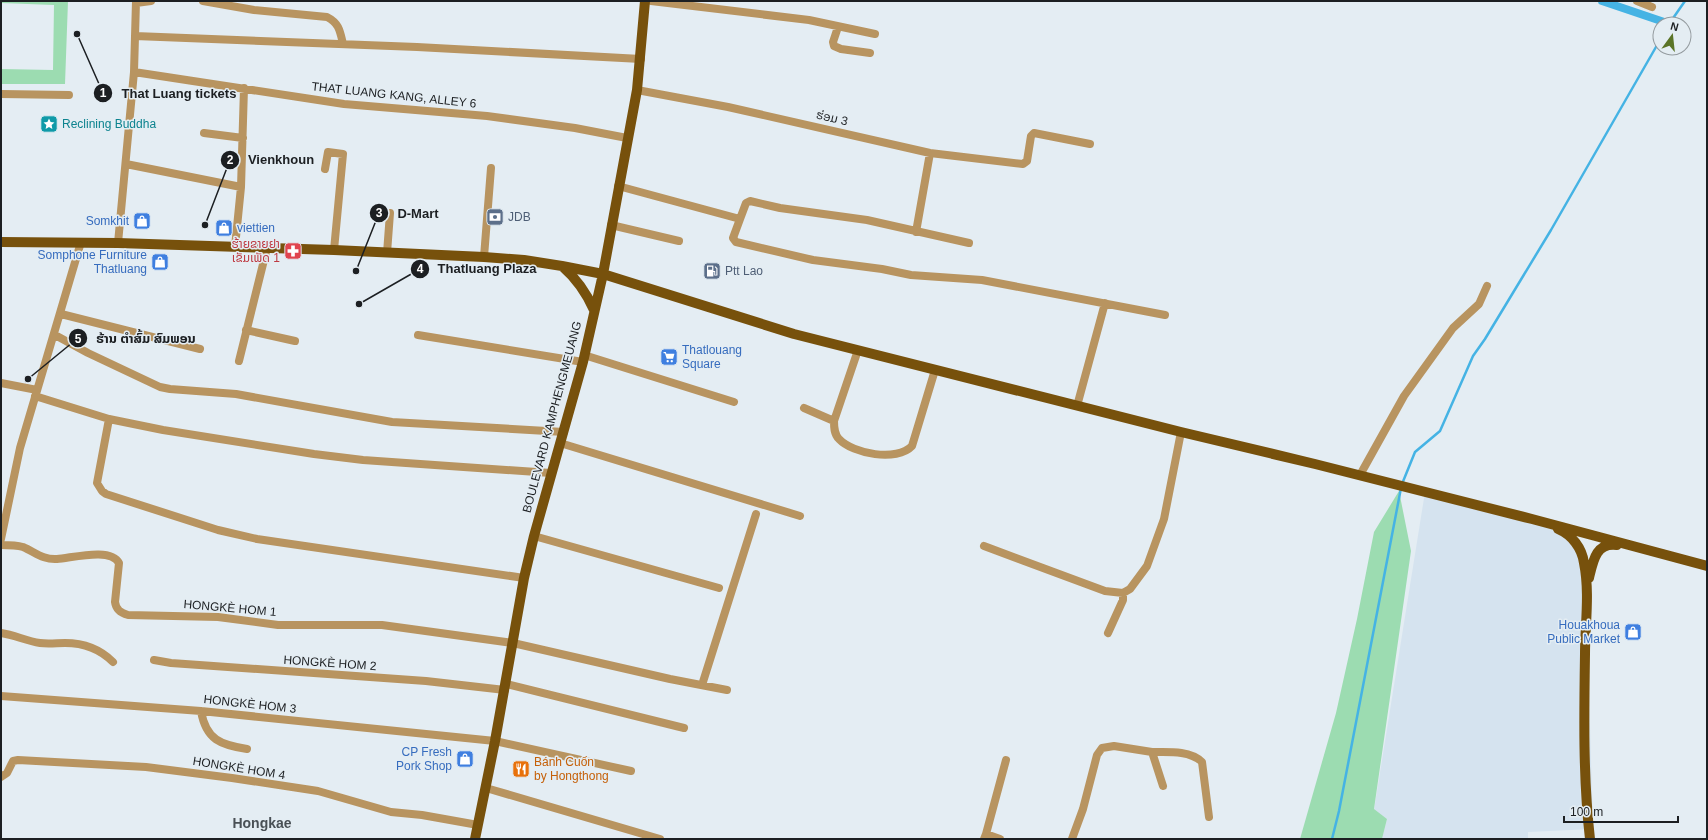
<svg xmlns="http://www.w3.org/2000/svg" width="1708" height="840" viewBox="0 0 1708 840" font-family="Helvetica,'Noto Sans Lao',sans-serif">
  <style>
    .built { fill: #d5e3ef }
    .green { fill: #9cdcb1 }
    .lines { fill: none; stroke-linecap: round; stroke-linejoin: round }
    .stream { stroke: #45b3e4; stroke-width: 2.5 }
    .canal { stroke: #45b3e4; stroke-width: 8 }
    .minor { stroke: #b89460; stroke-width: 8 }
    .major { stroke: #77510c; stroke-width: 10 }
    .labels { text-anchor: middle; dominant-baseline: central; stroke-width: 3; stroke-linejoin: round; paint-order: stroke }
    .street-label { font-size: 12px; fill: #1c1f22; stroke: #e4edf3 }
    .culture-label { font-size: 12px; fill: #0d838f; stroke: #e4edf3; text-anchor: start }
    .service-label { font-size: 12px; fill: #4e5e75; stroke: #e4edf3; text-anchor: start }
    .shop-label { font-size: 12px; fill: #366cbe; stroke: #e4edf3; text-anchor: end }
    .health-label { font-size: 12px; fill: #be3a42; stroke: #e4edf3; text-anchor: end }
    .food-label { font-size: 12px; fill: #c56008; stroke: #e4edf3; text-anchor: start }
    .quarter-label { font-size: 14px; font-weight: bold; fill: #495055; stroke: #e4edf3 }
    .leader { fill: none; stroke: #1c1f22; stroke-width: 1.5 }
    .callout-dot { fill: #1c1f22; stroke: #e4edf3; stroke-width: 1.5 }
    .mark-label { font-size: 12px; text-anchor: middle; font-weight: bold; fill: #fff }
    .callout-label { font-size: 13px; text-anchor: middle; font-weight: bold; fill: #1c1f22; stroke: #e4edf3; stroke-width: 3; stroke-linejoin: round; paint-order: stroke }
  </style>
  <rect width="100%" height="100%" fill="#e4edf3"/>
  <path class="built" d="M1425,492L1556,528L1574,540L1586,587L1593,829L1528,832V839H1382L1387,819L1374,810Z"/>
  <path class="green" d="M1,1H68L65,84H1V69L53,70L54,5L1,3Z
    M1399,491L1411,551L1374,809L1387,819L1382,839H1300L1336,713L1357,619L1374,532Z"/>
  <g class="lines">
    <path class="stream" d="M1669,24L1685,1
      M1402,484L1415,452L1440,431L1473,356L1485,339L1551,230L1660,40
      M1332,839L1339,811L1401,488"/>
    <path class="canal" d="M1602,1L1670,24"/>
    <path class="minor" d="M203,1L254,10L327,17C339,23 340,31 343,44
      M651,1L809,20L875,34
      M1637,1L1652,7
      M136,3L151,1
      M838,27L833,42L834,46L841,49L870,53
      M135,36L417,47L641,59
      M134,72L344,104L487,116L575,128L627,138
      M637,90L728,107L930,153L1023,164L1027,161L1031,136L1034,133L1090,144
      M1,94L69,95
      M204,133L243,138
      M126,164L241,187
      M325,169L328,152L343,154L334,250
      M618,186L740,219L733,238L736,242L813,260L882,269L911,275L982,280L1165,315
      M740,219L746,203L750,201L780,208L867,220L969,243
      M611,225L679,241
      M916,232L930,153
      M118,243L134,72L136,1
      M235,247L241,187L244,88
      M387,253L390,213
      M484,257L491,168
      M61,314L200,349
      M246,330L295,341
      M55,335L88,353L160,387L170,389L236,394L392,422L564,432
      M418,335L583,362
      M858,350L834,421C834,427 834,434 839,439C853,454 897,462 912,446L935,370
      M584,355L734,402
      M239,361L267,248
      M1,383L37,390
      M35,396L109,419L163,430L314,454L363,460L551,473
      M1077,406L1105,303
      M804,408L834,421
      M109,419L97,483L102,491L106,494L218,530L257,539L524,578
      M560,443L800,516
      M1360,475L1404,396L1453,328L1479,304L1487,286
      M534,536L719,588
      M1,539L20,448L81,242
      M1,545C8,545 16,545 23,547C35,552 43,560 57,559C72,558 111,547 119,563L115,602C116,610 121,613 128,615L218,617L278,625H382L513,643L670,679L727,690
      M984,546L1105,591L1123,593L1130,589L1147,566L1164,519L1181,432
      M1,633C15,635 26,641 40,643C48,644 57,643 65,643C84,643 100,649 113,662
      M1108,633L1123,600V593
      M154,660L171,663L426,681L505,690
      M506,684L684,728
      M702,685L756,514
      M1,696L201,711L495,741L631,771
      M201,711C206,740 221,745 247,749
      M1152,752C1167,752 1190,750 1202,762L1209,817
      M1,777L7,773L13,761L18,760L146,767L232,778L318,791L391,812L422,815L478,825
      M486,788L660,839
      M986,834L1006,760
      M984,839L986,834L1000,839
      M1072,839L1083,809L1097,755L1102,748L1114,746L1152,752L1163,786"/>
    <path class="major" d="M1,242L118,243L334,250L484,257L524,260L562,266L603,274L794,334L1181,432L1315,464L1532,519L1707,566
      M562,266C577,279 586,292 594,310
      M1558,529C1572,535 1582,548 1584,563C1590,593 1585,625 1585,654C1584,716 1583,778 1590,839
      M1589,578C1593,561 1596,542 1617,545
      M475,839L495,741L524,578L534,536L583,362L603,274L637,90L645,1"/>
  </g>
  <defs>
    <symbol id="sight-square" viewBox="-11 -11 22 22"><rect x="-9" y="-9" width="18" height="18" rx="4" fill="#0f9aa8" stroke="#e4edf3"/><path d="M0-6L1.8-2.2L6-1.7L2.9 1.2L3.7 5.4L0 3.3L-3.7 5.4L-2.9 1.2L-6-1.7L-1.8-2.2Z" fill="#fff"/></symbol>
    <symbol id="bank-square" viewBox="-11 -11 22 22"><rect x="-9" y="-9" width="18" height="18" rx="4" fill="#5c6f8a" stroke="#e4edf3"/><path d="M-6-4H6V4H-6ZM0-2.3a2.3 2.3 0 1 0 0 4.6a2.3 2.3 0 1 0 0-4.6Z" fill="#fff"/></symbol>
    <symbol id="shop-square" viewBox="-11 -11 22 22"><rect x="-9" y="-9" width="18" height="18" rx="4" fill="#3f7fe0" stroke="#e4edf3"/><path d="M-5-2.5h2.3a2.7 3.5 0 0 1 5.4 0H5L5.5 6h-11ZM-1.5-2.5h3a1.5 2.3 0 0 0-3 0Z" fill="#fff"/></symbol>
    <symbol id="pharmacy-square" viewBox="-11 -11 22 22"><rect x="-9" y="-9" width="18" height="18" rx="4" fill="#e0444e" stroke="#e4edf3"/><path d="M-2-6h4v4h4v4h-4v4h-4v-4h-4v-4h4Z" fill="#fff"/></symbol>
    <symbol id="fuel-square" viewBox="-11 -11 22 22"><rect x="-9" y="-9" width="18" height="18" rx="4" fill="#5c6f8a" stroke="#e4edf3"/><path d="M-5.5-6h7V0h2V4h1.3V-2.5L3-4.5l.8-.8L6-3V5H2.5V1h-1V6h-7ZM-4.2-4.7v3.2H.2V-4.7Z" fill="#fff"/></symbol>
    <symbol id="supermarket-square" viewBox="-11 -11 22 22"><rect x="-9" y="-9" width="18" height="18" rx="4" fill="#3f7fe0" stroke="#e4edf3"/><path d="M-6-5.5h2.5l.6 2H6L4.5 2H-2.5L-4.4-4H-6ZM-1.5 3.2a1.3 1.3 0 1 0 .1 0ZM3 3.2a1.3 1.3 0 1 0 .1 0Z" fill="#fff"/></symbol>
    <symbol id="restaurant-square" viewBox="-11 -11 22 22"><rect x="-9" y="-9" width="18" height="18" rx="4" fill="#e8710a" stroke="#e4edf3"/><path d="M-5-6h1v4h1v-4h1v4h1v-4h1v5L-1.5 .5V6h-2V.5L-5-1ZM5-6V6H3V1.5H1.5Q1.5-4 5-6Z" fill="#fff"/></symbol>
  </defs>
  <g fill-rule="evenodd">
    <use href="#sight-square" x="39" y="114" width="20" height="20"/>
    <use href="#bank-square" x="485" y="207" width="20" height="20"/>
    <use href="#shop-square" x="132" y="211" width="20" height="20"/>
    <use href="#shop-square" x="214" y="218" width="20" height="20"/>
    <use href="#pharmacy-square" x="283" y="241" width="20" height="20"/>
    <use href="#shop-square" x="150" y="252" width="20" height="20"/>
    <use href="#fuel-square" x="702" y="261" width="20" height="20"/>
    <use href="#supermarket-square" x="659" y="347" width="20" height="20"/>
    <use href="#shop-square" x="1623" y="622" width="20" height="20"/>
    <use href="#shop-square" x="455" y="749" width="20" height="20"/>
    <use href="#restaurant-square" x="511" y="759" width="20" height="20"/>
  </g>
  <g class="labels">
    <g class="street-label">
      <text transform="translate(394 95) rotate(6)">THAT LUANG KANG, ALLEY 6</text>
      <text transform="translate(832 118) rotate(13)">ຮ່ອມ 3</text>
      <text transform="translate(552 417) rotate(-75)">BOULEVARD KAMPHENGMEUANG</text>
      <text transform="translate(230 608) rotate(5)">HONGKÈ HOM 1</text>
      <text transform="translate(330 663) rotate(4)">HONGKÈ HOM 2</text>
      <text transform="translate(250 704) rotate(6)">HONGKÈ HOM 3</text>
      <text transform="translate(239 768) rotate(9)">HONGKÈ HOM 4</text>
    </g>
    <g class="culture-label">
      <text x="62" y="124">Reclining Buddha</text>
    </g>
    <g class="service-label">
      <text x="508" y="217">JDB</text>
      <text x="725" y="271">Ptt Lao</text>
    </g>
    <g class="shop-label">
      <text x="129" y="221">Somkhit</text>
      <text x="237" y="228" text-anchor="start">viettien</text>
      <text x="147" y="255">Somphone Furniture<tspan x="147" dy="14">Thatluang</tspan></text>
      <text x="682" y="350" text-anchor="start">Thatlouang<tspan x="682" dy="14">Square</tspan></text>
      <text x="1620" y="625">Houakhoua<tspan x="1620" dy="14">Public Market</tspan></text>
      <text x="452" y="752">CP Fresh<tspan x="452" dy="14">Pork Shop</tspan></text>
    </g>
    <g class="health-label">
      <text x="280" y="244">ຮ້າຍຂາຍຢາ<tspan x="280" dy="14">ເຂັມເພັດ 1</tspan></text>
    </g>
    <g class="food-label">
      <text x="534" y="762">Bánh Cuốn<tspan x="534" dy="14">by Hongthong</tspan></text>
    </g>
    <g class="quarter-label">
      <text x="262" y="823">Hongkae</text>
    </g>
  </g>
  <path class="leader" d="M77 34L103 93M205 225L230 160M356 271L379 213M359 304L420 269M28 379L78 338"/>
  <g class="callout-dot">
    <circle cx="77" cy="34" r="4"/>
    <circle cx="205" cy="225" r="4"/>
    <circle cx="356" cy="271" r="4"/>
    <circle cx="359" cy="304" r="4"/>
    <circle cx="28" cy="379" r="4"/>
    <circle cx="103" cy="93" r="10"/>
    <circle cx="230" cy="160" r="10"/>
    <circle cx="379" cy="213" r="10"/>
    <circle cx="420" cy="269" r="10"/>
    <circle cx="78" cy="338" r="10"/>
  </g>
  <g class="mark-label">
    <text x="103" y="97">1</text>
    <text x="230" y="164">2</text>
    <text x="379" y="217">3</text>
    <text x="420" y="273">4</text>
    <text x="78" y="343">5</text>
  </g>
  <g class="callout-label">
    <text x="179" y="98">That Luang tickets</text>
    <text x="281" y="164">Vienkhoun</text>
    <text x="418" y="218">D-Mart</text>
    <text x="487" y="273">Thatluang Plaza</text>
    <text x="146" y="343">ຮ້ານ ຕຳສົ້ມ ສົມພອນ</text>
  </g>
  <rect width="1708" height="840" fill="none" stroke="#1c1f22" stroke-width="4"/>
  <g transform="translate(1672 36) rotate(15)"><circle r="19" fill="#e4edf3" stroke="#949b9f"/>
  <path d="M0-3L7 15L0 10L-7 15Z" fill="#5a7427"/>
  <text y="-6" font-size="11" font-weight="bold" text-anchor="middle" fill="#1c1f22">N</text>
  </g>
  <path d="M1564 816v6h114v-6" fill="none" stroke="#1c1f22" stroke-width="2"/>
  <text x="1570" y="816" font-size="12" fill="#1c1f22" stroke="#e4edf3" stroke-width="3" paint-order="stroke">100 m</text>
</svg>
